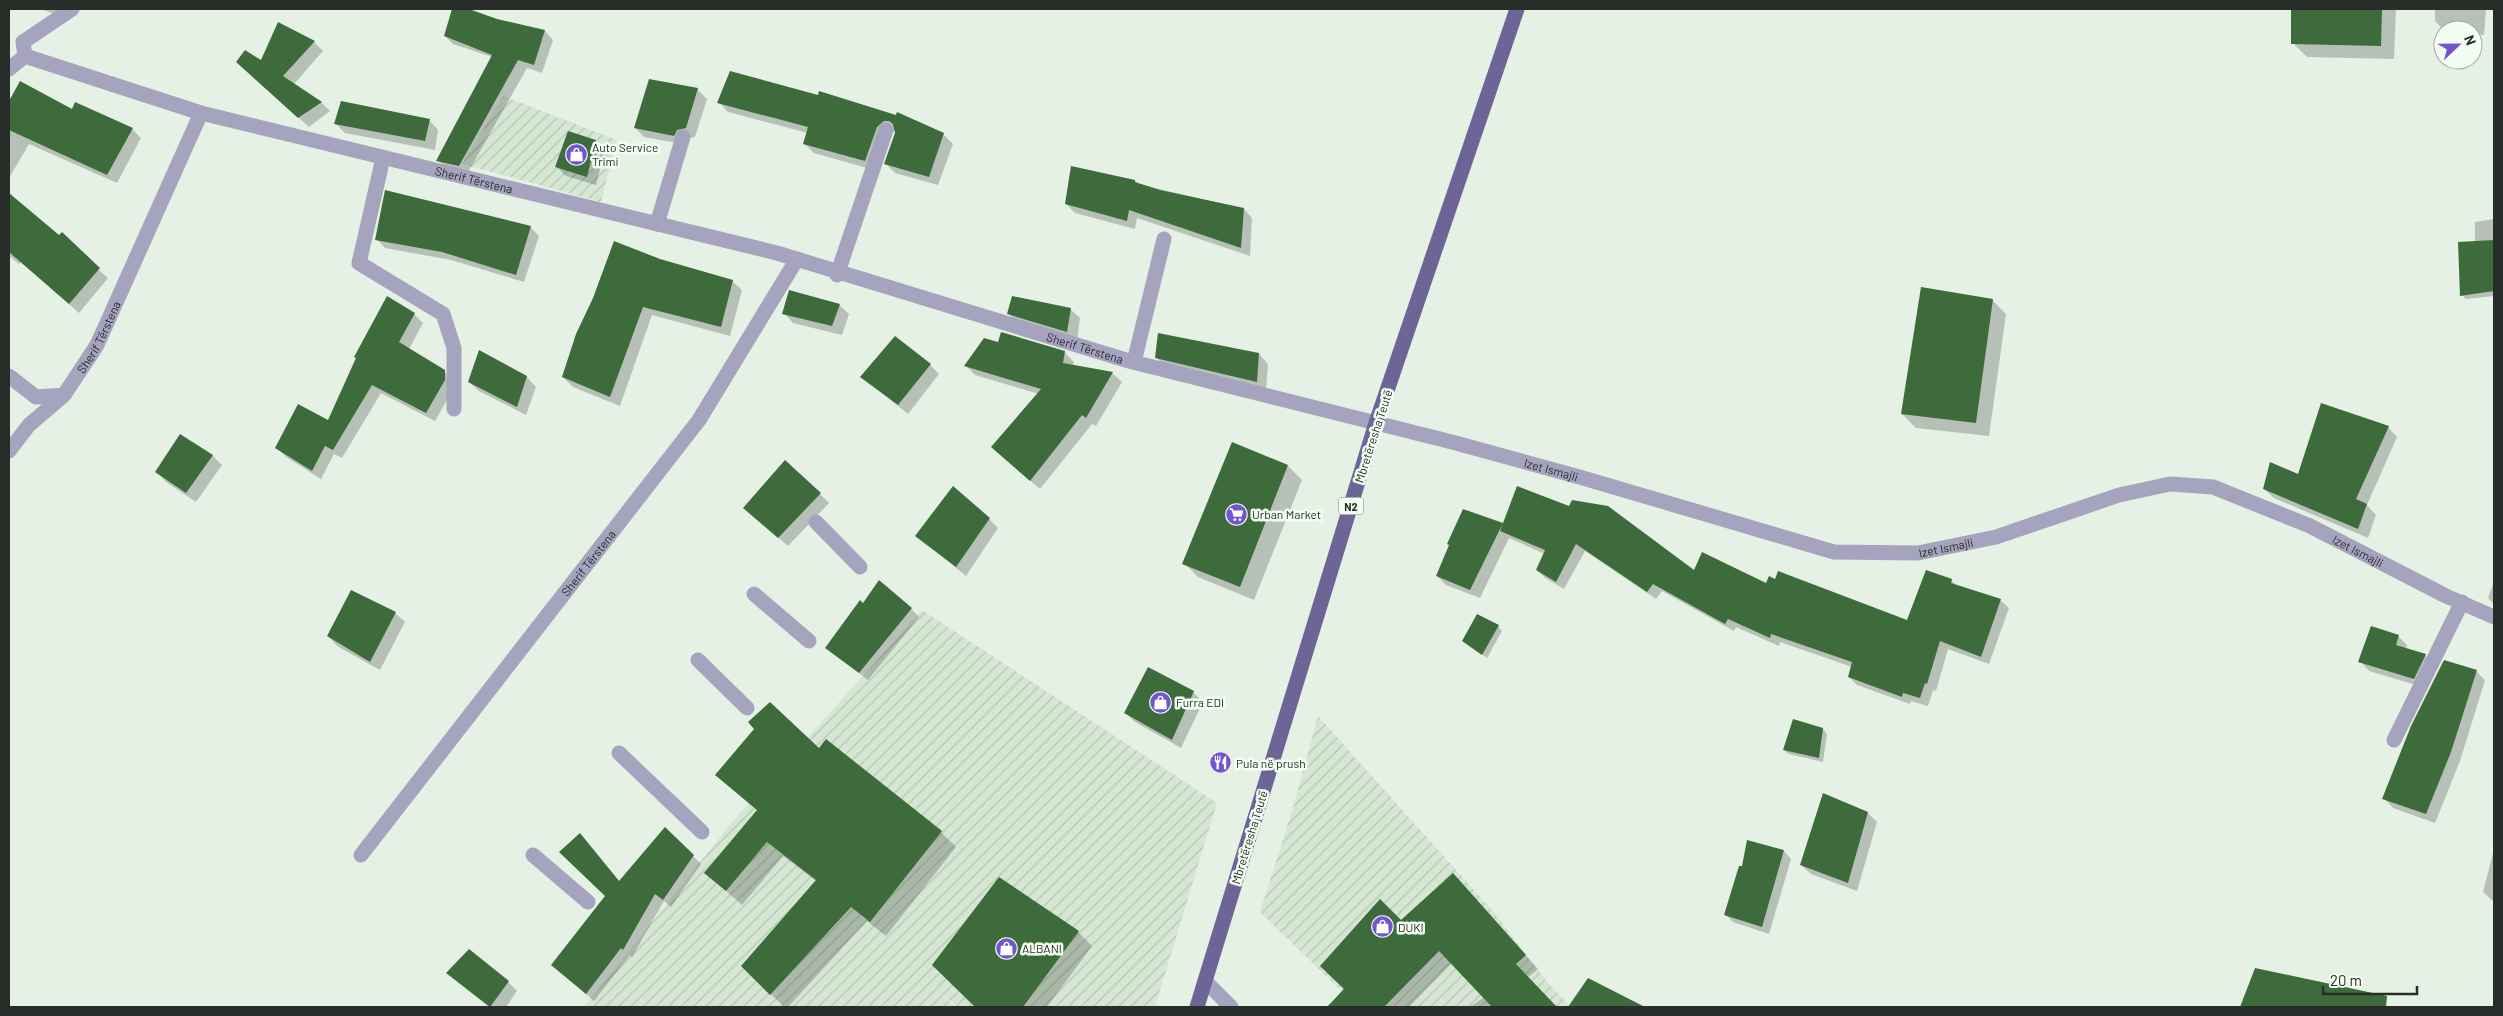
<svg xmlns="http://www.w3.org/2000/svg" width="2503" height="1016" viewBox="0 0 2503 1016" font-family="Barlow,sans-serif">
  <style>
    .industrial { fill: url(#industrial-furrows) }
    .shadow { fill: #0003 }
    .building { fill: #3e6b3b }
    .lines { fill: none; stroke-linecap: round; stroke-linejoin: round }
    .minor { stroke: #a6a3bf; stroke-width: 15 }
    .major { stroke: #6c6596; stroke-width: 15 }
    .labels { text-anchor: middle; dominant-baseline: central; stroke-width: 5; stroke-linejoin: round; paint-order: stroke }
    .shield { fill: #f2fef1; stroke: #656c65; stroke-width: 1 }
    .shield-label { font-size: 11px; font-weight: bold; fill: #292d29 }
    .poi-label { font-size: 12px; fill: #292d29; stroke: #f2fef1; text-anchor: start }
    .street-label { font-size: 12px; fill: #292d29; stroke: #f2fef1 }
  </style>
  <defs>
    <pattern id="industrial-furrows" width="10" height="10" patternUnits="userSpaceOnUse" patternTransform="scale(1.25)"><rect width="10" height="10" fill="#d5e6d3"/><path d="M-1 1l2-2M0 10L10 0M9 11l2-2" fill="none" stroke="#b7c6b5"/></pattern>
  </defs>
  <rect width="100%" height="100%" fill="#e5f1e4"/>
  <path class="industrial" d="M503,96L617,140L601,202L462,164Z
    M922,610L1217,803L1155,1007H957L940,992L955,1007H584L732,822Z
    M1318,716L1492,910L1547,982L1571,1007H1358L1260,912L1293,808Z"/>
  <path class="shadow" d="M41,9H60L57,15Z
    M453,9L545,31L553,40L542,73L527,68L467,174L446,168L438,160L492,57L453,44L445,36Z
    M2292,9H2396L2394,59L2307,57L2293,43Z
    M2435,9H2486L2484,35L2473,34V30H2444L2435,21Z
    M278,23L314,42L323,51L294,84L321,102L330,111L309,127L247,71L262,62Z
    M21,83L73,110L132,129L141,138L117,183L29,144L9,178V103Z
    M697,89L707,99L695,137L686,139L683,144L644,137L635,128Z
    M719,102L897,117L943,134L953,144L938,185L895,173L886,164L896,130L886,136L874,170L814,153L805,144L808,133L728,112Z
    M429,120L438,130L435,150L345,133L336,124Z
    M595,141L605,150L596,185L566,176L557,167Z
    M1135,181L1138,184L1244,209L1252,218L1250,256L1137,218L1135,229L1075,213L1066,204Z
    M9,194L108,278L79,313L21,262L19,264L9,256Z
    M2494,219V296L2466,299L2462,295L2475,243V222Z
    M530,227L539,236L524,282L451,260L385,248L377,239Z
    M659,260L732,281L742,290L730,336L652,315L620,406L573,387L563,377Z
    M1992,300L2006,314L1989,436L1916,428L1902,414Z
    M839,305L849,314L842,335L793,323L784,313Z
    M1070,309L1080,318L1077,341L1018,323L1008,313Z
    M414,314L423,323L409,349L444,371L453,380V390L435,421L381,393L342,458L334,454L321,479L286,457L277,448L329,422Z
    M999,343L1064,352L1074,362L1073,366L1112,373L1122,382L1096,426L1092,424L1040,489L1002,456L1039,394L975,375L966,366Z
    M480,352L527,377L536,387L526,415L479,391L469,382Z
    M1259,354L1268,364L1266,390L1166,367L1156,357Z
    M930,365L939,374L908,414L862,377Z
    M2388,427L2397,437L2367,505L2376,515L2368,538L2274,498L2264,489L2298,476Z
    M180,436L213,456L222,465L196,502L166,482L157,472Z
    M1288,466L1302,480L1254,600L1198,577L1184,563Z
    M820,494L829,503L788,546L754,517Z
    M989,519L998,528L966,576L917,536Z
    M1502,524L1694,572L1767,585L1908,622L1951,580L1958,587L2000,600L2009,608L1989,664L1948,649L1936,691L1933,690L1928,706L1911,701L1910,704L1857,685L1849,677L1852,667L1780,642L1779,646L1736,627L1734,631L1662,591L1656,599L1585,551L1564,589L1545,578L1537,570L1545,554L1509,538L1480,598L1446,585L1437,576Z
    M2494,581V604L2488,598Z
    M863,605L911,609L919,617L868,680L827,648Z
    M395,613L405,622L380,670L337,646L328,636Z
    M1498,626L1502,631L1487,658L1464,641Z
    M2398,636L2407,645L2406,650L2425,655L2434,665L2423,687L2369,671L2360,661Z
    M1149,669L1193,692L1203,702L1181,748L1135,722L1126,713Z
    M2476,671L2485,680L2460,761L2435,823L2393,808L2384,798Z
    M1823,729L1827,734L1823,762L1789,754L1784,750Z
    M819,750L941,832L956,847L886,936L867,921L788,1007H784L743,966L816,881L783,856L742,905L706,873L758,811L717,775Z
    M1868,813L1877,822L1857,891L1811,874L1801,865Z
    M666,829L701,864L671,907L664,901L632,957L630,955L594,1001L561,972L607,896L580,835L620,882Z
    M1784,851L1791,859L1769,934L1733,922L1726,915L1743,868Z
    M2493,853L2494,854V902L2483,892Z
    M1465,888L1538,969L1527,978L1556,1007H1470L1484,997L1452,963L1409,1007H1328L1401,921Z
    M1078,932L1092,946L1047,1007H977L934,964Z
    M2255,970L2372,1001L2370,1007H2241Z
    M447,973L508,982L517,991L506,1007H489Z"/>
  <path class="building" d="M452,9H469L497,19L545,30L534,65L518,60L459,166L436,161L492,55L444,36Z
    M2291,9H2382L2381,46L2291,44Z
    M278,22L315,41L283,76L322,102L298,118L236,62L245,50L261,60Z
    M730,71L818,95L819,91L896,115L897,112L944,133L929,177L884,164L895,133L893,124L889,121H884L877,127L865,161L803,144L808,127L717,103Z
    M649,79L698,88L686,128L677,130L674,136L634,128Z
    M20,81L72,109L75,102L133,128L107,175L9,130V101Z
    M341,101L430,119L425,141L334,124Z
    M568,131L596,140L587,177L555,167Z
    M1071,166L1135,180V182L1160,190L1244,208L1241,248L1129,210L1127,221L1065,204Z
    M385,190L531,226L516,275L442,252L375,240Z
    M9,193L59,235L62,232L100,268L69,304L9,252Z
    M2494,240V291L2460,296L2458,242Z
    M614,241L660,259L733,280L721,327L643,307L610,397L562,377L576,334L593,298Z
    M1921,287L1993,299L1976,423L1901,414Z
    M789,290L840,304L832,326L782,314Z
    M387,296L415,313L399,342L445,370V380L426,413L372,385L333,450L325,446L312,471L275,448L298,404L328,420L356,358L354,357Z
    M1012,296L1071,308L1067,332L1007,314Z
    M1001,332L1065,351L1063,363L1113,372L1086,418L1082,415L1030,481L991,447L1041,389L964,366L984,338L998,342Z
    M1158,333L1259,353L1257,382L1155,358Z
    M895,336L931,364L898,405L860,377Z
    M479,350L527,376L517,407L468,382Z
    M2321,403L2389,426L2356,499L2367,504L2358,529L2263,489L2270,462L2298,474Z
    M180,434L213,455L186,493L155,472Z
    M1232,442L1288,465L1240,587L1182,564Z
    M785,460L821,493L778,538L743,508Z
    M953,486L990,518L956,567L915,536Z
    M1517,486L1569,506L1572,500L1608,506L1694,570L1702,552L1766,583L1769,576L1775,579L1778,571L1907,620L1926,570L1952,579L1951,583L2001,599L1981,657L1940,641L1927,684L1925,683L1920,698L1903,693L1902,697L1848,677L1852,662L1771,634L1770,638L1728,619L1725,624L1653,584L1647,592L1576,544L1556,582L1536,570L1545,550L1500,531Z
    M1463,509L1503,523L1470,590L1436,576L1449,545L1447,544Z
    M879,580L912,608L859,673L825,648L860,600L863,603Z
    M351,590L396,612L370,662L327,636Z
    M1477,614L1499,625L1482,655L1462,641Z
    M2371,626L2399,635L2396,645L2426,654L2414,679L2358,662Z
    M2444,660L2477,670L2451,752L2426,814L2382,799L2411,726Z
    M1148,667L1194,691L1172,740L1124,713Z
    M770,702L819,748L826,739L942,831L870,922L851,907L770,995L741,966L816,880L767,842L726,891L704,873L757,810L715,775L754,729L748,722Z
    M1793,719L1823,728L1819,758L1783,750Z
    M1823,793L1868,812L1848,883L1800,865Z
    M665,827L694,855L663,900L655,894L623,950L621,948L586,994L551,965L605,896L559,852L580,833L619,881Z
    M1747,840L1784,850L1762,927L1724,915L1739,866H1742Z
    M1453,873L1526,955L1516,964L1557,1007H1492L1439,951L1384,1007H1327L1344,989L1320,966L1380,899L1401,920Z
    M999,877L1079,931L1023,1007H975L932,965Z
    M469,949L509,981L490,1007L446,973Z
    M2255,968L2387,996L2386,1007H2240Z
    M1588,978L1645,1007H1568Z"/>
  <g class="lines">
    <g class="minor">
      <path id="s1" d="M25,56L201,113L777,253L1129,361L1452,442L1583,478L1834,552L1918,553L1996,537L2119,495L2170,484L2213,487L2310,526L2446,596L2494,617"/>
      <path d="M9,69L25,56L23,42L72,9"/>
      <path d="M383,158L359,263L443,314L454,348V409"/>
      <path d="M657,224L683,137"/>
      <path d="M837,275L886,130"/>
      <path d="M1134,362L1164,239"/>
      <path id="s2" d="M9,376L36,397L64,395L97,345L201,113"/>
      <path d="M9,451L29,425L64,395"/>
      <path d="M816,522L860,567"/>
      <path d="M754,594L809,641"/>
      <path d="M698,660L747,708"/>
      <path d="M2394,740L2462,602"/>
      <path d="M619,753L702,832"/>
      <path id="s3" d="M361,855L699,420L797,259"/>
      <path d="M533,855L588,902"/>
      <path d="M1205,981L1231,1007"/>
    </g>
    <path class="major" d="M1197,1007L1376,423L1517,9"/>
  </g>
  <defs>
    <symbol id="shop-disc" viewBox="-11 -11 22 22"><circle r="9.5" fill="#7355cf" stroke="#f2fef1"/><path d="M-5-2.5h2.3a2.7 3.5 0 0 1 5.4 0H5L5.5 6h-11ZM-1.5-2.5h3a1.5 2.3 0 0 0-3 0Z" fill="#fff"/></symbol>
    <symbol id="supermarket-disc" viewBox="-11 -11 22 22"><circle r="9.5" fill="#7355cf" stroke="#f2fef1"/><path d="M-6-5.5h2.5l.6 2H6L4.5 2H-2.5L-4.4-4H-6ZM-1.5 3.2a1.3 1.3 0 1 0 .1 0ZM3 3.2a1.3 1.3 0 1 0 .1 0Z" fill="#fff"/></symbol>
    <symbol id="restaurant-disc" viewBox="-11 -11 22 22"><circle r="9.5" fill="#7355cf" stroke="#f2fef1"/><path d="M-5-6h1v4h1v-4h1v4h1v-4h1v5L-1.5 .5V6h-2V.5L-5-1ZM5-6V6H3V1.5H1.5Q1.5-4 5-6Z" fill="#fff"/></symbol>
  </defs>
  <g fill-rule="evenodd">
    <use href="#shop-disc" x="564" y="142" width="25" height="25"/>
    <use href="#supermarket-disc" x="1224" y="502" width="25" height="25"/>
    <use href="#shop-disc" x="1148" y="690" width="25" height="25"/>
    <use href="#restaurant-disc" x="1208" y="750" width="25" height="25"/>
    <use href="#shop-disc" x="1370" y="914" width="25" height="25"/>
    <use href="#shop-disc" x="994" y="936" width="25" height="25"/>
  </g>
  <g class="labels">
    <rect class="shield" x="1338.5" y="497.5" width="25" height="17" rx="4"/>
    <g class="shield-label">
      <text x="1351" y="506">N2</text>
    </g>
    <g class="poi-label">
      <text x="592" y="147">Auto Service<tspan x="592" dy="14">Trimi</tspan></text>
      <text x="1252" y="514">Urban Market</text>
      <text x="1176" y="702">Furra EDI</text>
      <text x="1236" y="763">Pula në prush</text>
      <text x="1398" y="927">DUKI</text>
      <text x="1022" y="948">ALBANI</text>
    </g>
    <g class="street-label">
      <text stroke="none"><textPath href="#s1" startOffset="466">Sherif Tërstena</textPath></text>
      <text stroke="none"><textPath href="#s2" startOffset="130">Sherif Tërstena</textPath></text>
      <text stroke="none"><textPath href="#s1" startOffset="1100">Sherif Tërstena</textPath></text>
      <text transform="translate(1373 436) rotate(-72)">Mbretëresha Teutë</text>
      <text stroke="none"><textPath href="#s1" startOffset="1582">Izet Ismajli</textPath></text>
      <text stroke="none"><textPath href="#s1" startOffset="1989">Izet Ismajli</textPath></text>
      <text stroke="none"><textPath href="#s1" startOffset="2424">Izet Ismajli</textPath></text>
      <text stroke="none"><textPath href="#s3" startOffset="370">Sherif Tërstena</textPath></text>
      <text transform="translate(1249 837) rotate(-73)">Mbretëresha Teutë</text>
    </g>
  </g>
  <rect width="2503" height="1016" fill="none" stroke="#292d29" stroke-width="20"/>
  <g transform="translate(2458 45) rotate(68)"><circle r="24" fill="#f2fef1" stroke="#a2aaa1"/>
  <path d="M0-4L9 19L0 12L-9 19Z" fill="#7355cf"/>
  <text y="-8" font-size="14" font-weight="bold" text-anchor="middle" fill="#292d29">N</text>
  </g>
  <path d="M2323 986v8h94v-8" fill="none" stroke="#292d29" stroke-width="2.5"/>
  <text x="2330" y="986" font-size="15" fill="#292d29" stroke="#f2fef1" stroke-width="4" paint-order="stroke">20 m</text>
</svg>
